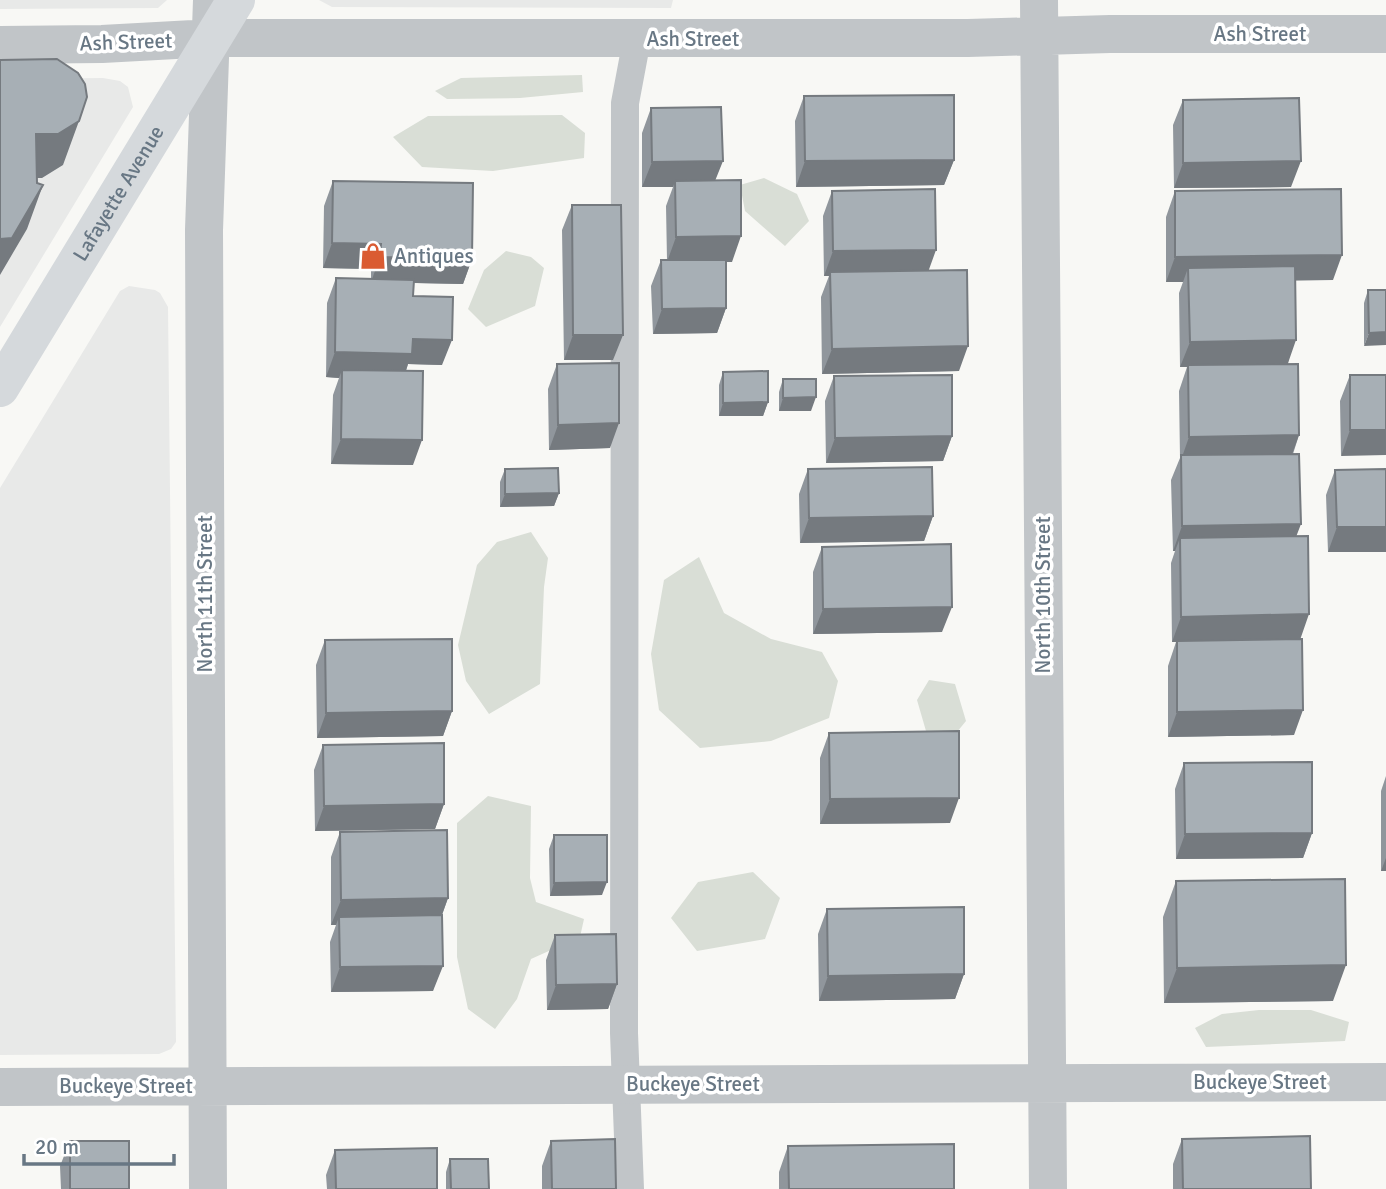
<svg xmlns="http://www.w3.org/2000/svg" width="1386" height="1189" viewBox="0 0 1386 1189" font-family="Signika,sans-serif">
  <style>
    .built { fill: #e8e9e8 }
    .green { fill: #d9ded6 }
    .lines { fill: none; stroke-linecap: round; stroke-linejoin: round }
    .lane { stroke: #c1c5c8; stroke-width: 28 }
    .street { stroke: #c1c5c8; stroke-width: 38 }
    .secondary { stroke: #d5d9dc; stroke-width: 38 }
    .wall { fill: #90969c }
    .shaded-wall { fill: #757a7f }
    .building { fill: #a7afb5; stroke: #757a7f; stroke-width: 2 }
    .labels { text-anchor: middle; dominant-baseline: central; stroke-width: 7; stroke-linejoin: round; paint-order: stroke }
    .street-label { font-size: 21px; fill: #687784; stroke: #fff }
    .poi-label { font-size: 21px; fill: #687784; stroke: #fff; text-anchor: start }
  </style>
  <rect width="100%" height="100%" fill="#f8f8f5"/>
  <path class="built" d="M0,0H167L158,8L0,9Z
    M319,0H673L671,8L332,7Z
    M103,78L120,81L128,87L133,107L0,327V79Z
    M129,286L155,290L160,293L168,307L176,1042L171,1049L159,1054L0,1055V488L120,291Z"/>
  <path class="green" d="M582,75L583,92L520,98L447,99L435,91L461,78Z
    M562,115L585,133L584,158L493,171L422,167L393,137L428,116Z
    M764,178L797,194L809,221L785,246L745,211L740,185Z
    M506,251L531,257L544,268L535,306L486,327L468,309L484,270Z
    M531,532L548,558L544,587L540,684L489,714L466,681L458,645L477,565L497,542Z
    M699,557L724,613L771,639L822,652L838,681L829,718L771,741L700,748L659,710L651,654L664,580Z
    M929,680L955,684L966,721L948,743L926,731L917,700Z
    M488,796L531,806L530,878L536,902L584,919L580,937L531,959L517,999L495,1029L468,1009L457,957V823Z
    M753,872L780,898L765,939L697,951L671,918L698,882Z
    M1259,1010H1311L1349,1022L1345,1041L1206,1047L1195,1028L1222,1014Z"/>
  <g class="lines">
    <path class="lane" d="M630,1189L624,1033L625,103L637,39"/>
    <path class="street" d="M1039,0L1048,1189
      M0,45L102,44L212,38H968L1110,34H1386
      M0,1087L1386,1082
      M208,1189L204,230L212,0"/>
    <path class="secondary" id="s1" d="M0,388L236,0"/>
  </g>
  <path class="wall" d="M804,96L954,160L944,185L796,187L795,121Z
    M1183,100L1291,187L1174,188L1173,125Z
    M651,108L715,180L732,262H726V308L717,333L653,334L651,286L661,260H667L666,206L673,187H642V133Z
    M333,181L472,259L463,284L414,283L413,296L442,365L408,364L406,371L413,465L331,464L333,395L339,378L326,377L327,303L336,278L371,279V269L323,268L324,206Z
    M832,191L928,271L959,371L822,374L821,297L829,276H824L823,216Z
    M1175,191L1333,280H1295L1288,364L1299,435L1293,454L1300,639L1294,735L1168,737V666L1176,642H1172L1171,563L1175,551H1173L1171,480L1180,458L1179,391L1187,367H1180L1179,293L1183,282H1166V217Z
    M572,205L613,360H564L562,230Z
    M1368,290H1386L1364,346V303Z
    M557,364L610,448L549,450L548,389Z
    M723,372L768,402L763,416H719V385Z
    M1350,375H1386L1341,456L1340,401Z
    M834,376L952,436L943,461L826,463L825,401Z
    M783,379L811,411H779V392Z
    M505,469L559,493L554,506L500,507V482Z
    M808,469L933,516L924,541L800,543L799,494Z
    M1386,469V552H1328L1326,495L1335,470Z
    M822,547L942,632L813,634V572Z
    M325,640L452,711L443,736L317,738L316,665Z
    M829,733L950,823L820,824V758Z
    M323,745L444,804L435,829L315,831L314,770Z
    M1184,763L1312,833L1303,858L1176,859L1175,789Z
    M1386,776V871H1381V791Z
    M340,832L448,898L442,915L433,991L331,992L330,942L336,925H331V857Z
    M554,835L602,895L550,896L549,849Z
    M1176,881L1333,1001L1164,1003L1163,917Z
    M827,909L964,974L955,999L819,1001L818,934Z
    M555,935L617,984L608,1009L547,1010L546,960Z
    M1182,1139L1311,1189H1173V1164Z
    M70,1141L129,1189H61L60,1166Z
    M551,1141L616,1189H542V1166Z
    M788,1146L954,1189H779V1172Z
    M335,1150L437,1189H327L326,1175Z
    M450,1159L489,1189H446V1172Z"/>
  <path class="shaded-wall" d="M79,121L63,165L42,178H20L36,134Z
    M954,160L944,185L796,187L805,161Z
    M723,161L713,186L675,181L673,187H642L652,162Z
    M1301,161L1291,187L1174,188L1183,163Z
    M43,185L27,229L0,275V239Z
    M741,236L732,262H667L676,237Z
    M332,243L381,244L371,269L323,268Z
    M936,250L927,275L830,272L829,276H824L833,251Z
    M1342,255L1333,280L1189,282L1188,268L1183,282H1166L1175,257Z
    M380,257L472,259L463,284L371,282Z
    M726,308L717,333L653,334L662,309Z
    M1386,332V345L1364,346L1369,333Z
    M573,335H623L613,360H564Z
    M413,339L452,340L442,365L408,364L403,379L342,370L339,378L326,377L335,352Z
    M1296,340L1287,366L1180,367L1190,342Z
    M968,346L959,371L822,374L832,349Z
    M816,397L811,411H779L783,398Z
    M768,402L763,416H719L723,403Z
    M619,423L610,448L549,450L558,425Z
    M1350,430H1386V455L1341,456Z
    M1299,435L1290,460H1181L1189,437Z
    M952,436L943,461L826,463L835,438Z
    M341,439L422,440L413,465L331,464Z
    M559,493L554,506L500,507L505,494Z
    M933,516L924,541L800,543L809,518Z
    M1301,524L1291,550L1180,538L1175,551H1173L1182,526Z
    M1337,527H1386V552H1328Z
    M952,607L942,632L813,634L823,609Z
    M1309,614L1300,640L1172,642L1181,617Z
    M1303,710L1294,735L1168,737L1177,712Z
    M452,711L443,736L317,738L326,713Z
    M959,798L950,823L820,824L830,799Z
    M444,804L435,829L315,831L324,806Z
    M1312,833L1303,858L1176,859L1185,834Z
    M1386,858V871H1381Z
    M607,882L602,895L550,896L554,883Z
    M448,898L439,923L339,917L336,925H331L341,900Z
    M1346,965L1333,1001L1164,1003L1177,968Z
    M443,966L433,991L331,992L340,967Z
    M964,974L955,999L819,1001L828,976Z
    M617,984L608,1009L547,1010L556,985Z"/>
  <path class="building" d="M57,59L78,73L85,84L87,97L79,121L58,134H36L37,183L43,185L12,238L0,239V60Z
    M954,95V160L805,161L804,96Z
    M1299,98L1301,161L1183,163V100Z
    M721,107L723,161L652,162L651,108Z
    M741,180V236L676,237L675,181Z
    M333,181L473,183L472,259L380,257L381,244L332,243Z
    M935,189L936,250L833,251L832,191Z
    M1341,189L1342,255L1175,257V191Z
    M572,205H621L623,335H573Z
    M661,260H726V308L662,309Z
    M1295,266L1296,340L1190,342L1188,268Z
    M967,270L968,346L832,349L830,272Z
    M336,278L414,280L413,296L453,297L452,340L413,339L412,354L335,352Z
    M1368,290H1386V332L1369,333Z
    M619,363V423L558,425L557,364Z
    M1298,364L1299,435L1189,437L1188,365Z
    M342,370L423,371L422,440L341,439Z
    M768,371V402L723,403V372Z
    M952,375V436L835,438L834,376Z
    M1350,375H1386V430H1350Z
    M783,379H816V397L783,398Z
    M1299,454L1301,524L1182,526L1181,455Z
    M932,467L933,516L809,518L808,469Z
    M558,468L559,493L505,494V469Z
    M1386,469V527H1337L1335,470Z
    M1308,536L1309,614L1181,617L1180,538Z
    M951,544L952,607L823,609L822,547Z
    M452,639V711L326,713L325,640Z
    M1302,639L1303,710L1177,712V641Z
    M959,731V798L830,799L829,733Z
    M444,743V804L324,806L323,745Z
    M1312,762V833L1185,834L1184,763Z
    M447,830L448,898L341,900L340,832Z
    M554,835H607V882L554,883Z
    M1345,879L1346,965L1177,968L1176,881Z
    M964,907V974L828,976L827,909Z
    M442,915L443,966L340,967L339,917Z
    M616,934L617,984L556,985L555,935Z
    M1310,1136L1311,1189H1183L1182,1139Z
    M615,1139L616,1189H552L551,1141Z
    M70,1141H129V1189H70Z
    M954,1144V1189H789L788,1146Z
    M437,1148V1189H336L335,1150Z
    M450,1159H488L489,1189H451Z"/>
  <defs>
    <symbol id="shop-bare" viewBox="-9 -9 18 18"><path d="M-5-2.5h2.3a2.7 3.5 0 0 1 5.4 0H5L5.5 6h-11ZM-1.5-2.5h3a1.5 2.3 0 0 0-3 0Z" fill="#da5b32" stroke="#fff" stroke-width="2.5" paint-order="stroke"/></symbol>
  </defs>
  <g fill-rule="evenodd">
    <use href="#shop-bare" x="354" y="237" width="38" height="38"/>
  </g>
  <g class="labels">
    <g class="street-label">
      <text x="1260" y="34">Ash Street</text>
      <text x="693" y="39">Ash Street</text>
      <text transform="translate(126 42) rotate(-2)">Ash Street</text>
      <text stroke="none"><textPath href="#s1" startOffset="228">Lafayette Avenue</textPath></text>
      <text transform="translate(205 594) rotate(-90)">North 11th Street</text>
      <text transform="translate(1043 595) rotate(-90)">North 10th Street</text>
      <text x="1260" y="1082">Buckeye Street</text>
      <text x="693" y="1084">Buckeye Street</text>
      <text x="126" y="1086">Buckeye Street</text>
    </g>
    <g class="poi-label">
      <text x="394" y="256">Antiques</text>
    </g>
  </g>
  <path d="M24 1154v10h150v-10" fill="none" stroke="#687784" stroke-width="3.5"/>
  <text x="35" y="1154" font-size="21" fill="#687784" stroke="#ffffff" stroke-width="5" paint-order="stroke">20 m</text>
</svg>
